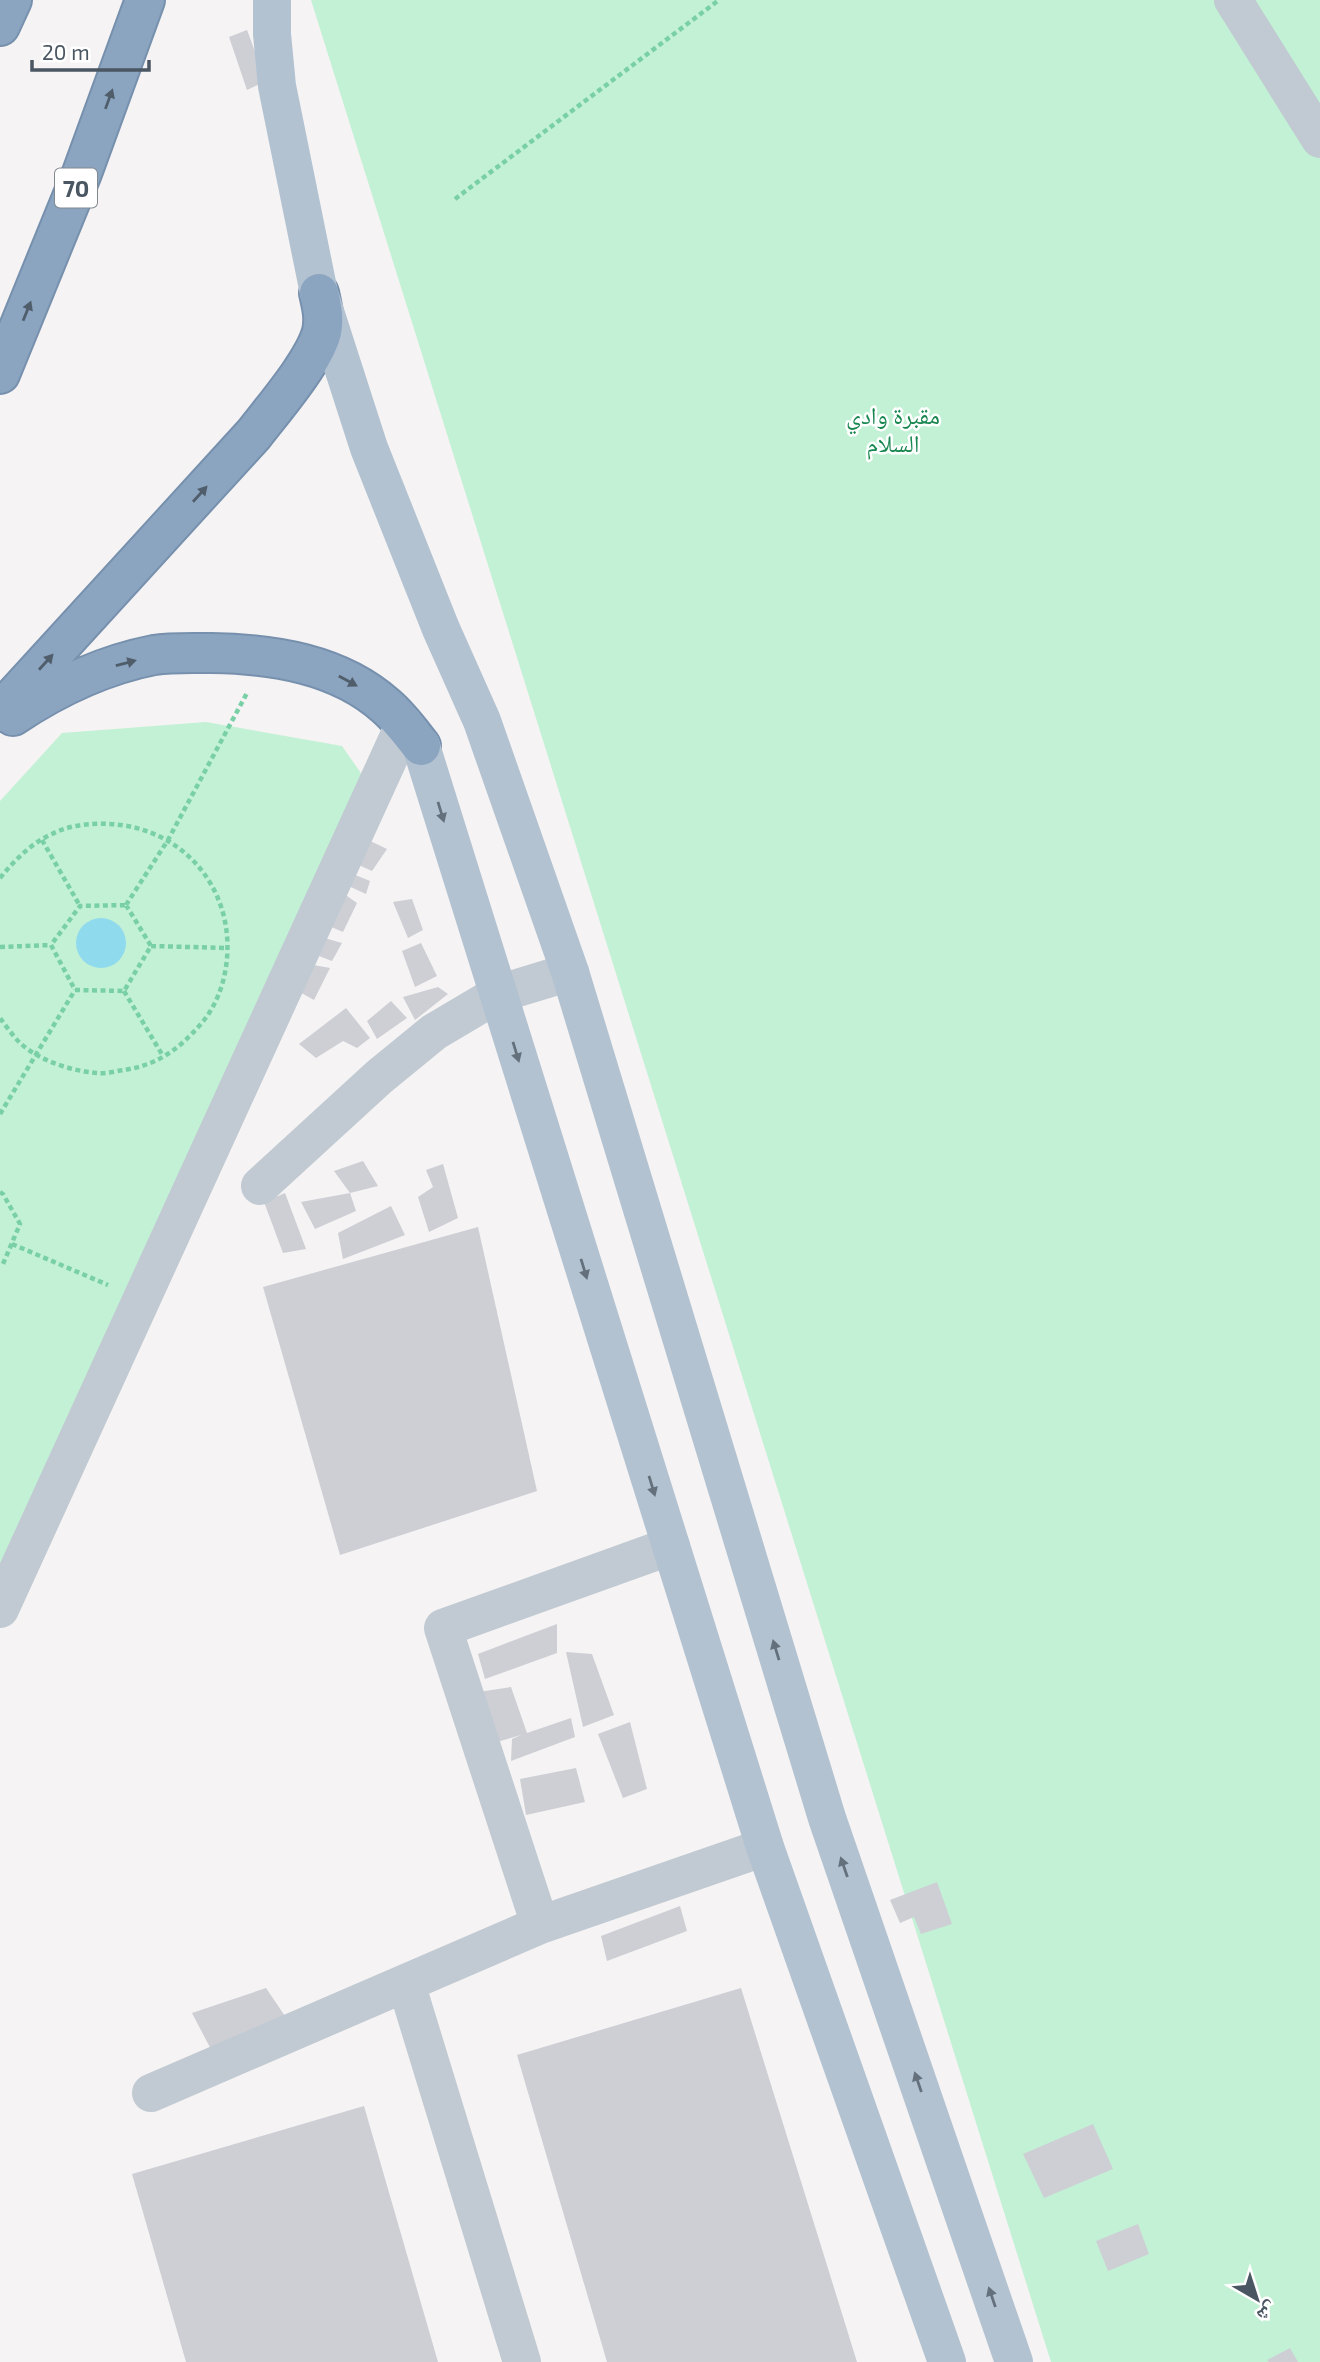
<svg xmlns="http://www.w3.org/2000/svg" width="1320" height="2362" viewBox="0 0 1320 2362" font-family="'Exo 2','Noto Naskh Arabic',sans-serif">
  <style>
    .green { fill: #c3f1d5 }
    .water { fill: #90daee }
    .building { fill: #cdcfd5 }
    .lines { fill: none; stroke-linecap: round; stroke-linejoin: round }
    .highway-casing { stroke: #7690ad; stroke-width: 42 }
    .path { stroke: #7ad0a6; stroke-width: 4.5; stroke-dasharray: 5 3.5; stroke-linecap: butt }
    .minor { stroke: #c1cad2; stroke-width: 38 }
    .major { stroke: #b3c2d1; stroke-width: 38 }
    .highway { stroke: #8ba5c1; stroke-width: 38 }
    .oneway { fill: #505e6b }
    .oneway2 { fill: #64717d }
    .labels { text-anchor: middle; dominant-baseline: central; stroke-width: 5; stroke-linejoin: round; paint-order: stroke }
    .shield { fill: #fff; stroke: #808990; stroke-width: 2 }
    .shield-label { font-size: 23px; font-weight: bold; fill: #4a5661 }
    .park-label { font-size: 24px; fill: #17864f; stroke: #fff }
  </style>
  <rect width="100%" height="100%" fill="#f5f3f3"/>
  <path class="green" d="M311,0H1320V2362H1051Z
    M206,722L342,746L363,776L0,1565V801L62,733Z"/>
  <path class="water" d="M76 943a25 25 0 1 1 50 0a25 25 0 1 1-50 0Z"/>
  <path class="building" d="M247,30L266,81L247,90L229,37Z
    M366,839L387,849L372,871L352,862Z
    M348,872L370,881L366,894L344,884Z
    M340,891L357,903L343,932L329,926Z
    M412,899L423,930L408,938L393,902Z
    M321,937L342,943L332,961L311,953Z
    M421,943L437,976L415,987L402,951Z
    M308,964L330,968L314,1000L296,990Z
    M438,987L448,994L415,1020L403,997Z
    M391,1001L407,1018L377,1039L367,1021Z
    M346,1008L370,1038L357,1048L343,1041L316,1058L299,1044Z
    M363,1161L378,1186L350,1193L334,1171Z
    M443,1164L458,1218L429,1232L418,1197L433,1187L426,1170Z
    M285,1193L306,1249L283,1253L264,1202Z
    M350,1193L356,1211L315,1229L301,1202Z
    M391,1206L405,1235L343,1259L338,1233Z
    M478,1227L537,1491L340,1555L263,1287Z
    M557,1624V1653L485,1679L478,1654Z
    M566,1652L592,1654L614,1715L583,1727Z
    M511,1687L527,1733L571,1718L575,1737L511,1761L512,1739L521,1735L490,1744L478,1692Z
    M630,1722L647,1789L623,1798L598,1734Z
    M576,1768L585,1802L526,1815L520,1779Z
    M937,1882L952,1924L921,1934L914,1917L900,1923L890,1900Z
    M680,1906L687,1931L607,1961L601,1936Z
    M266,1988L289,2022L215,2057L192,2013Z
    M741,1988L857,2362H607L517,2055Z
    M364,2106L438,2362H186L132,2174Z
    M1093,2124L1113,2169L1044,2198L1023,2154Z
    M1138,2224L1149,2254L1108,2271L1096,2241Z
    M1290,2348L1298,2362H1269L1267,2360Z"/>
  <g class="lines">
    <defs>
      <path id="highway" d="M0,26L12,0
        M0,374L82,173L145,0
        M0,712L254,434C274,408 314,362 322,332C325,318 322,306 319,293
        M13,716C55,688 103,665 154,655C172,652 193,653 212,653C273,654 339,664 386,706C400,718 410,732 421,746"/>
    </defs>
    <use href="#highway" class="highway-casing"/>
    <path class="path" d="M455,199L719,0
      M42,840L80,906
      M0,878C15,860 30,844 52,834C69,825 90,823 109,824C181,827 233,886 227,958C225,983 216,1007 200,1025C178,1050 157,1065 124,1070C116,1071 106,1074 98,1073C71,1071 40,1061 20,1043C13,1036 6,1026 0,1018
      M126,905L151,946L124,991L75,990L51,945L80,906Z
      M126,905L168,840L247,693
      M151,946L228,948
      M0,947L51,945
      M124,991L163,1056
      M0,1114L75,990
      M0,1192L3,1194L20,1224L3,1264L0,1265
      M12,1244L108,1285"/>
    <path class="minor" d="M1233,0L1320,139
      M260,1186L379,1077L434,1032L498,994L570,972
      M671,1546L443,1628L540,1925L765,1847
      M0,1609L404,725
      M406,1983L522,2362
      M151,2093L540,1925"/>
    <path class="major" d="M272,0V34L277,86L319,293L369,448L441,629L482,721L570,972L827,1818L1014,2362
      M421,746L765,1847L947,2362"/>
    <use href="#highway" class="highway"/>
  </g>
  <defs><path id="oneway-solid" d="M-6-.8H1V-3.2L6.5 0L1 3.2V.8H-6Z" transform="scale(1.75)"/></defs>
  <g class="oneway">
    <use href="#oneway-solid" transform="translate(109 99) rotate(-70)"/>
    <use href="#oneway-solid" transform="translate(27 311) rotate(-68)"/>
    <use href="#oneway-solid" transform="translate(200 494) rotate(-48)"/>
    <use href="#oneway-solid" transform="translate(46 662) rotate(-48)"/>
    <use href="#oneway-solid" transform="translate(126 663) rotate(-15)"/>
    <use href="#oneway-solid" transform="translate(348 681) rotate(29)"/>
  </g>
  <g class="oneway2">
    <use href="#oneway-solid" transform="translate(441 812) rotate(73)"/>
    <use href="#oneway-solid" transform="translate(516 1052) rotate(73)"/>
    <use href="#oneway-solid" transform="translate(584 1269) rotate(73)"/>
    <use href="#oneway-solid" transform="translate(652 1486) rotate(73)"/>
    <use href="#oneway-solid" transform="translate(776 1650) rotate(-107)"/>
    <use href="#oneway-solid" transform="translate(844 1867) rotate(-109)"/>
    <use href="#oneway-solid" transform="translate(918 2082) rotate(-109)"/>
    <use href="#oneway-solid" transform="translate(992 2297) rotate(-109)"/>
  </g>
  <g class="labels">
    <rect class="shield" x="55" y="168.5" width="42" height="39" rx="5"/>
    <g class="shield-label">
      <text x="76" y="188">70</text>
    </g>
    <g class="park-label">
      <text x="893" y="414">مقبرة وادي<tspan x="893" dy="28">السلام</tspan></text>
    </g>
  </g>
  <g transform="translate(1257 2299) rotate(141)" stroke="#ffffff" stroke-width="5" paint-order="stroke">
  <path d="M0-5L12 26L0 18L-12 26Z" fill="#4a5661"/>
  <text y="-10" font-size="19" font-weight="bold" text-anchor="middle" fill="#4a5661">ش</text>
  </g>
  <path d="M32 60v10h117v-10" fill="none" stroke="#4a5661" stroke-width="3.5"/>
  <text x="42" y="60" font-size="21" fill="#4a5661" stroke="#ffffff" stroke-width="5" paint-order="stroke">20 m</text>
</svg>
